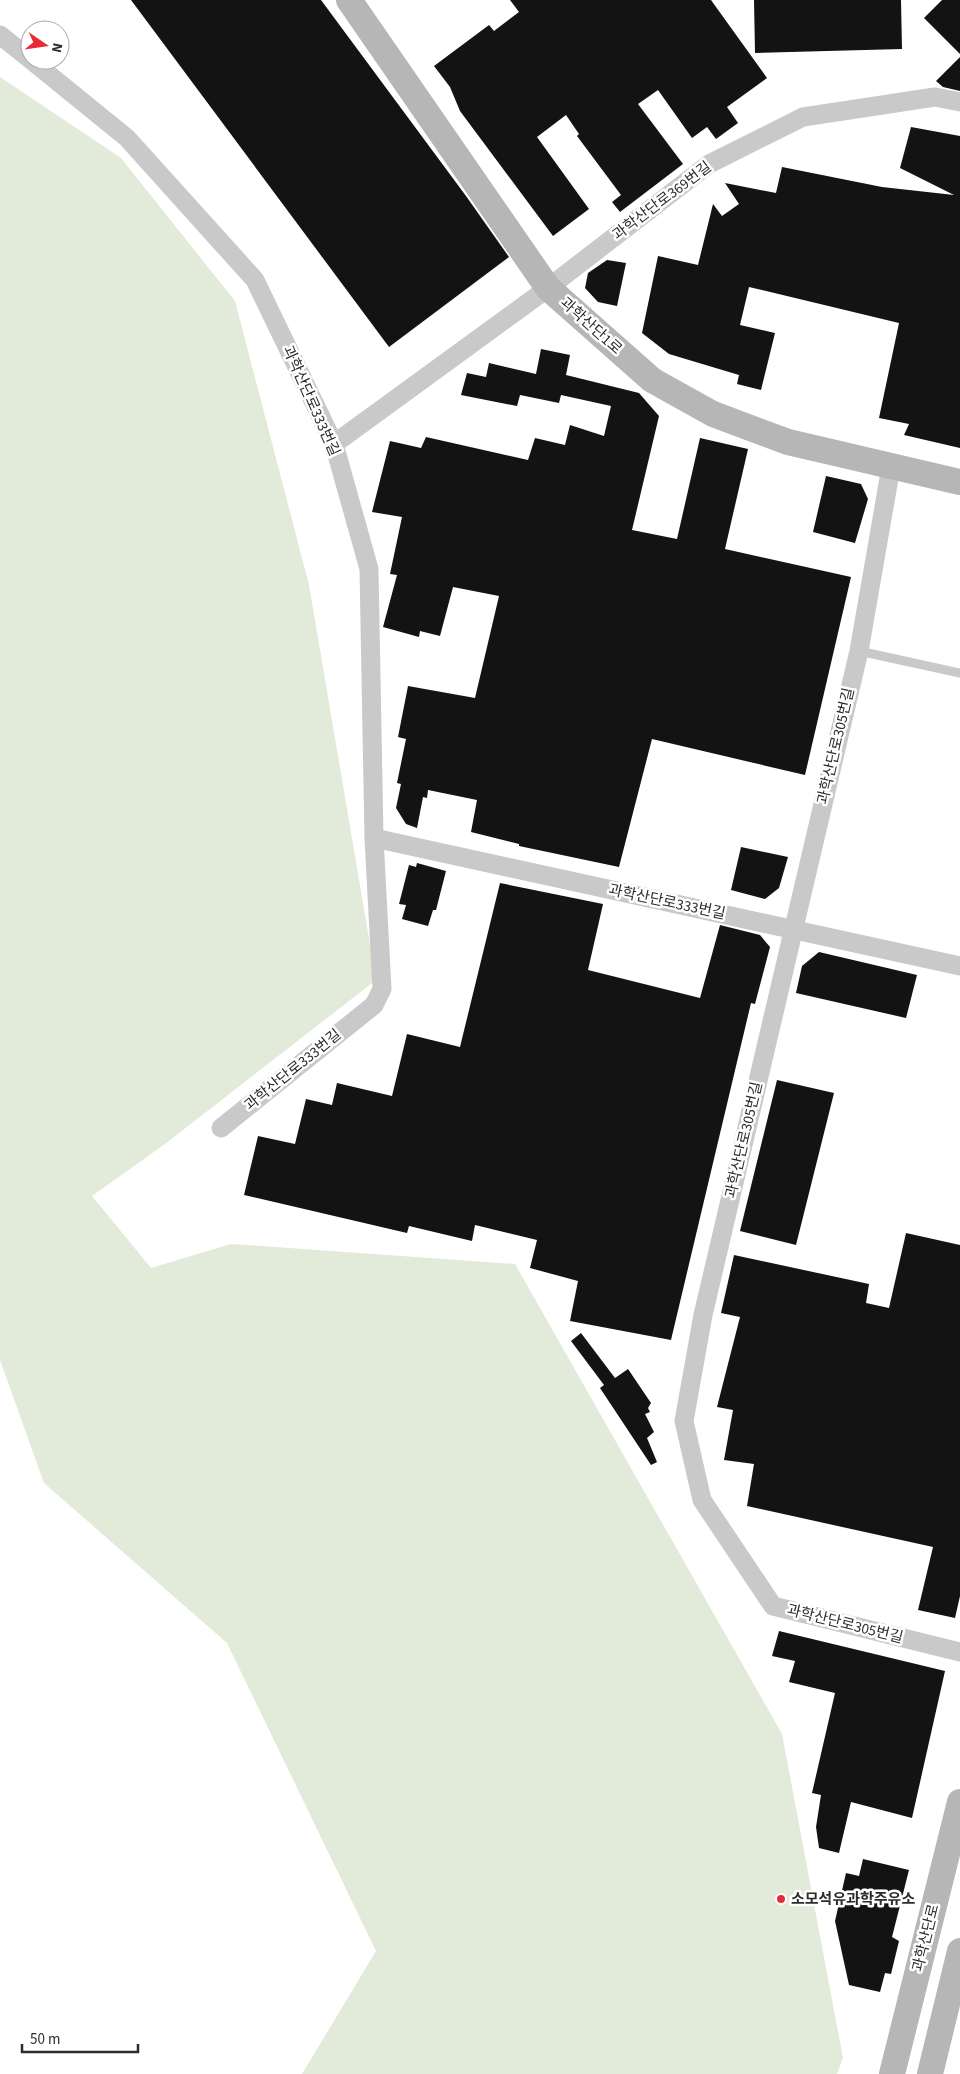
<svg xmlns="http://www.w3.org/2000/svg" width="960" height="2074" viewBox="0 0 960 2074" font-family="'Source Sans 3','Noto Sans KR',sans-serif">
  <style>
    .green { fill: #e2ead9 }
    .building { fill: #131313 }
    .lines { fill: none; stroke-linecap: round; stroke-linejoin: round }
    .lane { stroke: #c9c9c9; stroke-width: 9 }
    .street { stroke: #c9c9c9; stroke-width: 19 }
    .secondary { stroke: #b6b6b6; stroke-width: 26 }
    .poi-dot { fill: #e72a36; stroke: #fff; stroke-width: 2 }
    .labels { text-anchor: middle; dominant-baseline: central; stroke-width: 5; stroke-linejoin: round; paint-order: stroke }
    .street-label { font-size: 15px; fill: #2c2c2c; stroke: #fff }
    .poi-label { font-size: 15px; font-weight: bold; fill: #2c2c2c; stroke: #fff; text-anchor: start }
  </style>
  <rect width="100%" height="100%" fill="#fff"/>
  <path class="green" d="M0,77L121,158L235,301L309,585L376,980L165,1144L92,1196L151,1268L231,1244L515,1264L782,1734L843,2058L837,2074H302L376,1951L227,1643L44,1483L0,1360Z"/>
  <path class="building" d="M131,0H321L466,196L509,257L389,347Z
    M510,0H711L767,78L727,107L738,123L716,139L707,127L692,138L658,90L638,104L683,164L620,212L612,202L621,195L577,136L579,134L566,115L537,137L589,209L553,236L460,111L450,87L434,66L489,25L494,31L519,12Z
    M754,0H901L902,49L755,53Z
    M942,0H960V54L924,18Z
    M960,57V91L943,87L936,81Z
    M911,127L960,136V448L904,435L909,424L879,418L899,323L749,287L740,325L775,333L761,390L737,384L739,375L669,354L642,333L658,256L698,265L713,204L722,216L739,204L725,183L776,193L782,167L882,187L954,195L900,168Z
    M607,260L626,263L617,306L598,302L585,288L588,273Z
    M541,349L570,355L566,375L639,393L659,416L632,530L677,539L700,438L748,449L725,549L851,577L805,775L652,739L619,867L519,846V844L471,832L477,800L428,790L427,798L423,797L417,828L406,824L396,808L401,784L397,783L406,739L398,737L408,686L475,698L499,596L453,587L440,636L420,631L419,637L383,627L397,575L390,574L402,517L372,512L390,441L421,448L426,437L528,460L535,438L565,445L570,425L604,436L611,406L561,395L559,403L520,395L517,406L461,395L467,373L486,377L489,363L536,374Z
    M826,476L861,484L868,499L855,543L813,532Z
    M741,847L788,857L779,888L765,899L731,890Z
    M417,863L446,871L436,910H433L428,926L402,919L406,905L399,904L409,865L416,867Z
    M500,883L603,904L588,970L700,998L720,925L760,935L770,947L755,1004L751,1003L671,1340L570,1321L578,1281L530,1268L537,1240L475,1225L472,1241L409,1226L407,1233L244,1195L258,1136L295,1144L306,1099L332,1105L337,1083L392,1096L407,1034L460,1047Z
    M819,952L917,975L906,1018L796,993L802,966Z
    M777,1080L834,1093L796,1245L740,1231Z
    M906,1233L960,1245V1596L955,1618L918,1610L933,1547L747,1506L754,1464L724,1460L733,1410L717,1407L740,1317L721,1313L734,1255L869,1284L866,1303L889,1308Z
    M581,1333L615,1378L628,1369L651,1403L648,1408L650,1412L645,1414L654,1432L647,1438L657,1462L651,1465L600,1388L604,1385L571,1341Z
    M779,1631L945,1671L912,1818L851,1802L839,1853L819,1848L816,1827L821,1795L812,1793L835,1693L789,1682L795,1661L772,1656Z
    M863,1859L909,1870L892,1937L899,1941L891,1974L885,1973L880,1992L849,1985L835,1921L846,1873L859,1876Z"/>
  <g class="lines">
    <path class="lane" d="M859,651L960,673"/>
    <path class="street" d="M0,35L30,59
      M31,60L127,138L255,280L334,444L369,569L374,838L382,989L374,1005L221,1128
      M334,444L548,288L709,164L803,117L935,97L960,102
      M891,467L859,651L703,1315L684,1421L702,1500L773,1606L960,1652
      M374,838L960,966"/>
    <path class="secondary" d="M349,0L548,288L652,380L713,414L788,442L960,482
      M892,2074L960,1802
      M930,2074L960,1951"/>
  </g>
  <circle class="poi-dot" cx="781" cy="1899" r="5"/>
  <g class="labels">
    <g class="street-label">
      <text transform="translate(662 201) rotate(-37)">과학산단로369번길</text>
      <text transform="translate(591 326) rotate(42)">과학산단1로</text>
      <text transform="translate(311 401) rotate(66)">과학산단로333번길</text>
      <text transform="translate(836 746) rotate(-77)">과학산단로305번길</text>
      <text transform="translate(667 902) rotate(12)">과학산단로333번길</text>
      <text transform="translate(293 1070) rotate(-39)">과학산단로333번길</text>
      <text transform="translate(744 1140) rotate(-77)">과학산단로305번길</text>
      <text transform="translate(845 1624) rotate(14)">과학산단로305번길</text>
      <text transform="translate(926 1938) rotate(-76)">과학산단로</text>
    </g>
    <g class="poi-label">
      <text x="791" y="1899">소모석유과학주유소</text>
    </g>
  </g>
  <g transform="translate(45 45) rotate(103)"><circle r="24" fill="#ffffff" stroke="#ababab"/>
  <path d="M0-4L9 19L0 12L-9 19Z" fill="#e72a36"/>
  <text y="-8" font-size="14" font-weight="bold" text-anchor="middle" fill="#2c2c2c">N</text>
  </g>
  <path d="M22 2044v8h116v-8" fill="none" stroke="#2c2c2c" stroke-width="2.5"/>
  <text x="30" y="2044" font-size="15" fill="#2c2c2c" stroke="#ffffff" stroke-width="4" paint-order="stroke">50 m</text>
</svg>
